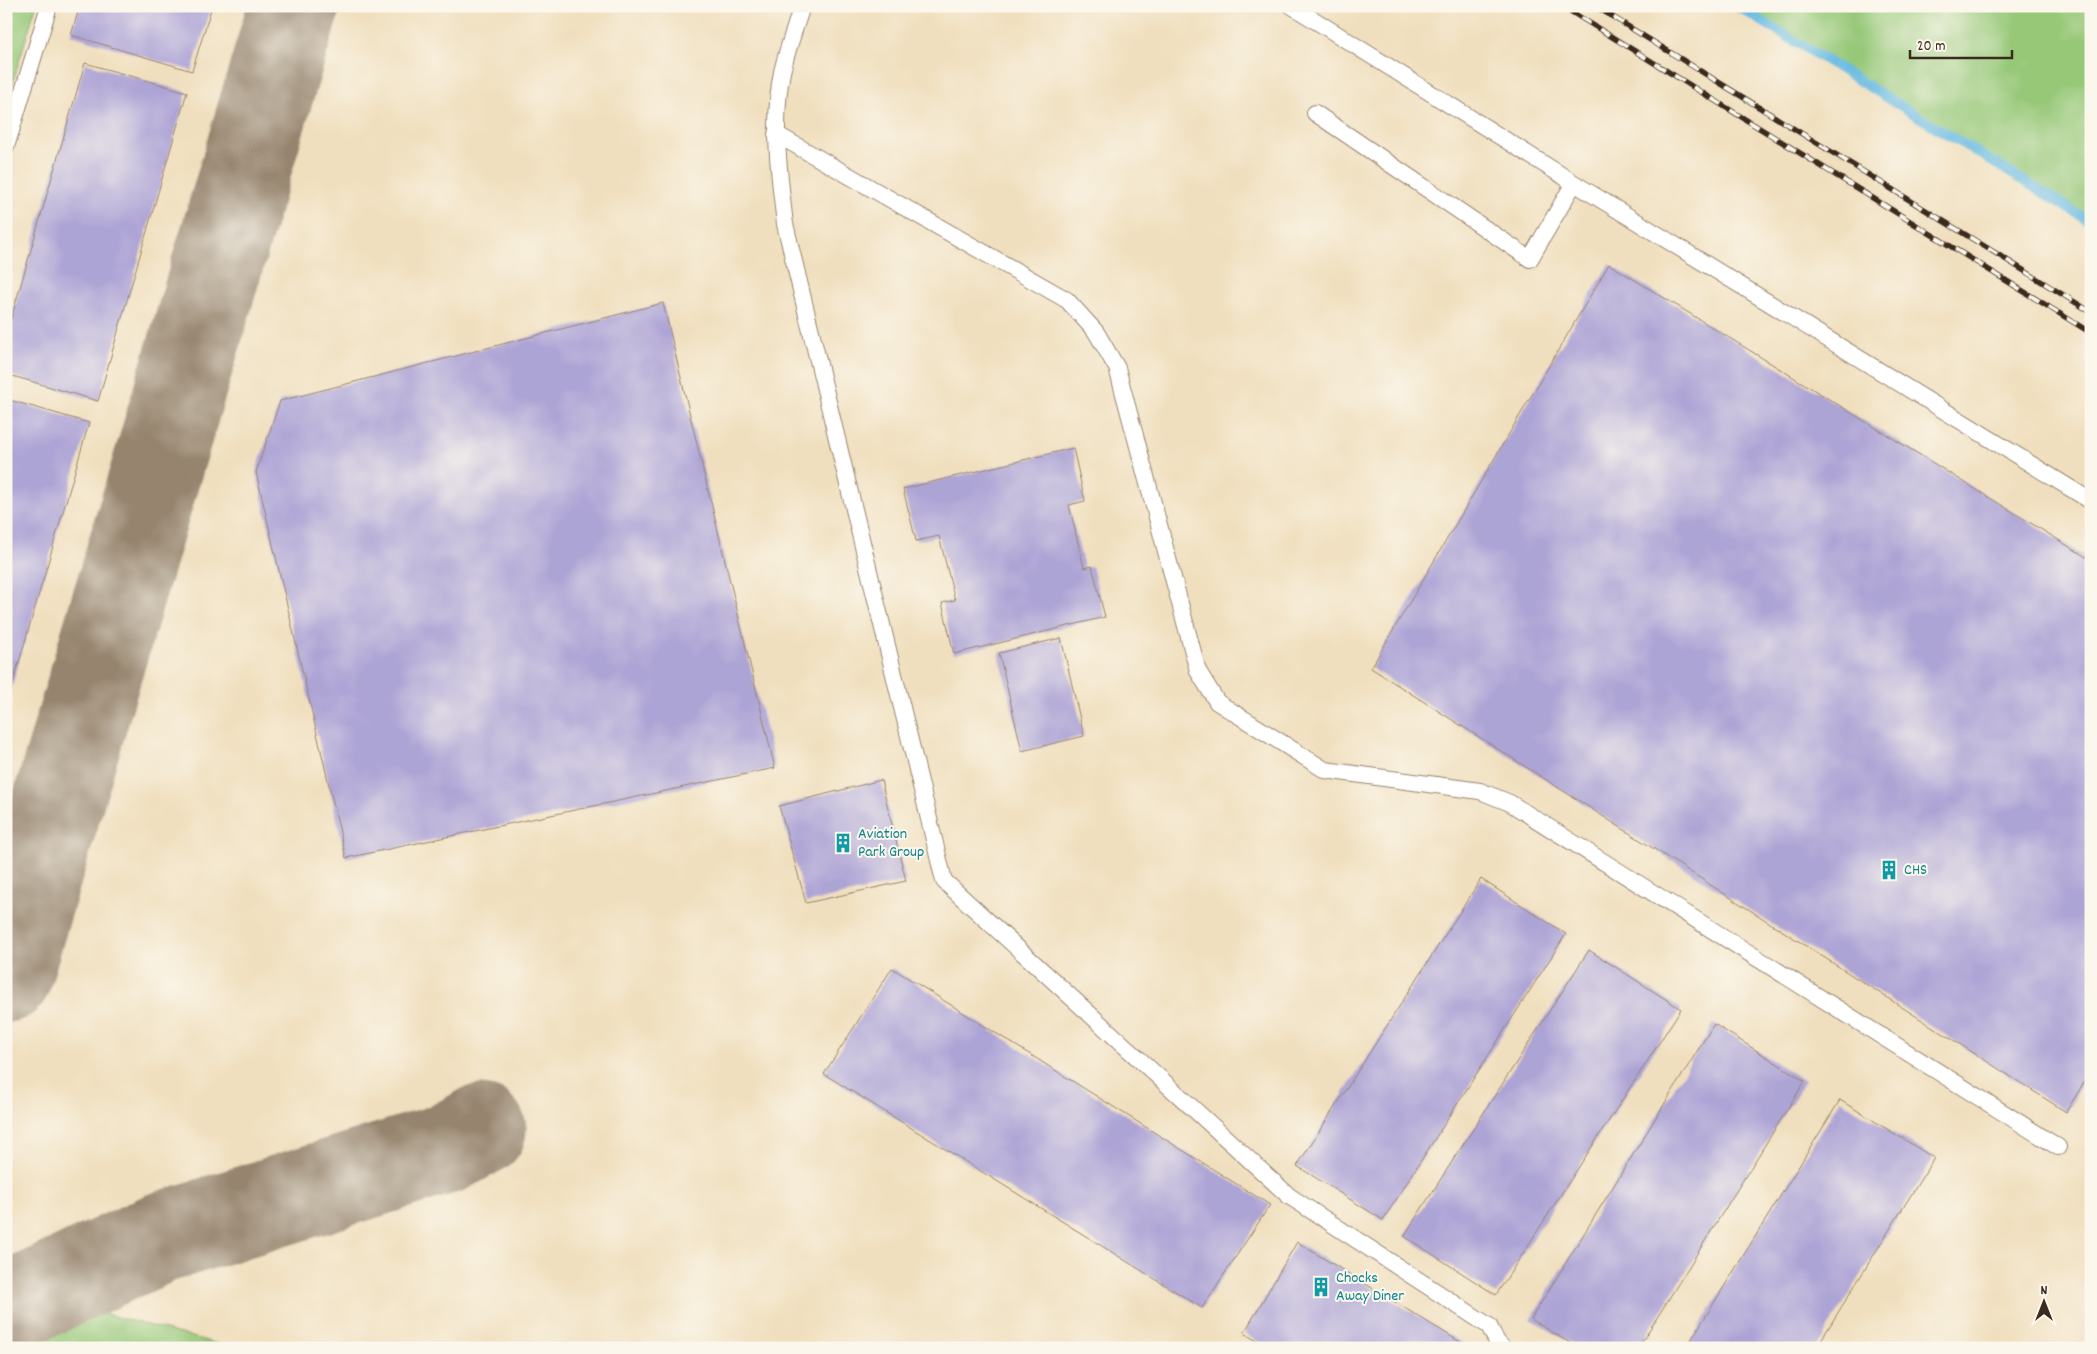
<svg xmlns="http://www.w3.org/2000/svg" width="2097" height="1354" viewBox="0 0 2097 1354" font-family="Dekko,sans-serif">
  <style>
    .green { fill: #96c878; stroke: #68794b }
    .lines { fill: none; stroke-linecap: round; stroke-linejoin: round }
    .stream { stroke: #66bae2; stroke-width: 10 }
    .taxiway { stroke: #96846e; stroke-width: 91 }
    .building { fill: #ada4d6 }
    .lane-casing { stroke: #96846e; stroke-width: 18 }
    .lane { stroke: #fff; stroke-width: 16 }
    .rail-casing { stroke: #3b2a1e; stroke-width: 5.5 }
    .rail { stroke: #fbf7ec; stroke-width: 4; stroke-dasharray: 11; stroke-linecap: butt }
    .labels { text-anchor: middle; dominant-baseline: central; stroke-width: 4; stroke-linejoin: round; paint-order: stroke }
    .culture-label { font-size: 16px; fill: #0d838f; stroke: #fbf7ec; text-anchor: start }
  </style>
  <rect width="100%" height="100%" fill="#fbf7ec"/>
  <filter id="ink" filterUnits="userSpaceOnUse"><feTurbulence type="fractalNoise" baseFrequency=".02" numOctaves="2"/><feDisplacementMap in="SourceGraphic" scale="10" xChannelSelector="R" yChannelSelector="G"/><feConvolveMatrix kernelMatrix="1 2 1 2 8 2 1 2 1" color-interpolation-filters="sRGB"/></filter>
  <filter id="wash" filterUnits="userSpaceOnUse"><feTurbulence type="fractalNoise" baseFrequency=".0096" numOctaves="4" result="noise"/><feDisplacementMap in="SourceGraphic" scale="20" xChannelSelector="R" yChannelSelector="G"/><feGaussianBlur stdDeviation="1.12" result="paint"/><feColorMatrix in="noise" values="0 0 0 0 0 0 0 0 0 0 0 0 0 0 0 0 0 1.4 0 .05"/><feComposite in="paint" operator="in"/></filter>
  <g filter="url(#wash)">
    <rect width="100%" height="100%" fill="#f0dfbe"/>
    <path class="green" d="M6,6H36L6,104Z
      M1737,6H2091V222Z
      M91,1310L233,1348H22Z"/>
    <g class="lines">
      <path class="stream" d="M1737,6L2091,222"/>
      <path class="taxiway" d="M6,977L294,6
        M6,1309L160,1238L448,1148L481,1130"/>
    </g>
    <g id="blocks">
      <path class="building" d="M80,6H212L192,71L71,35Z
        M85,63L187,92L98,401L6,374V336Z
        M1609,264L2091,560V1071L2066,1112L1371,668Z
        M663,303L775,768L346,858L256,472L280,401Z
        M6,399L89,423L7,703H6Z
        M1073,448L1085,501L1069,505L1084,568L1092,566L1105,617L954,654L942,603L955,600L939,536L916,541L903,489Z
        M1061,638L1084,736L1022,751L999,653Z
        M881,780L906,881L806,903L779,806Z
        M1481,879L1566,934L1383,1220L1297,1166Z
        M1589,950L1681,1009L1496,1295L1404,1236Z
        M892,968L1270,1205L1202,1308L824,1074Z
        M1714,1024L1805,1081L1638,1348H1578L1531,1319Z
        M1840,1100L1934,1158L1816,1348H1686Z
        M1297,1242L1470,1348H1268L1244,1333Z"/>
    </g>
  </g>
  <g filter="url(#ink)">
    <use href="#blocks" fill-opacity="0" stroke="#96846e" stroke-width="1"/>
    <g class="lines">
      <defs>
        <path id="lane" d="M802,6C795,28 787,50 782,72C772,122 779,174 785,224L944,881L1289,1196L1489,1326L1497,1342L1503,1348
          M1292,6L1574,183L2091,501
          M1315,113L1530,259L1574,183
          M776,134L1067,300L1096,332L1117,368L1198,671L1217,702L1325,770L1480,791L1510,803L2058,1147
          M6,147L49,6"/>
      </defs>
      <use href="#lane" class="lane-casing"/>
      <use href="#lane" class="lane"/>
      <defs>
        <path id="rail" d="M1562,6L2091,333
          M1595,6L2091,312"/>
      </defs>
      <use href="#rail" class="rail-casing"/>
      <use href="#rail" class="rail"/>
    </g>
  </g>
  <defs>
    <symbol id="building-bare" viewBox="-9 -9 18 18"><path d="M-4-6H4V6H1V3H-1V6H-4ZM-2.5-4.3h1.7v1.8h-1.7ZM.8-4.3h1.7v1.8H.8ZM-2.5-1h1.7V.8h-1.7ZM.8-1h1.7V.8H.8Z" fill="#0f9aa8" stroke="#fbf7ec" stroke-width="2.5" paint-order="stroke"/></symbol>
  </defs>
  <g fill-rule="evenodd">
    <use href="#building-bare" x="829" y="829" width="28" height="28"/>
    <use href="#building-bare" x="1875" y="856" width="28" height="28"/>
    <use href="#building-bare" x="1307" y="1273" width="28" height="28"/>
  </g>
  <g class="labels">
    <g class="culture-label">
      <text x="858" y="834">Aviation<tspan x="858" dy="18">Park Group</tspan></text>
      <text x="1904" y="870">CHS</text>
      <text x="1336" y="1278">Chocks<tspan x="1336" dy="18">Away Diner</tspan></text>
    </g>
  </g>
  <rect width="2097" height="1354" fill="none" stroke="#fbf7ec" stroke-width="25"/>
  <g transform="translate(2044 1302)" stroke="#fbf7ec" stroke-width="4" paint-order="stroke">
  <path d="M0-4L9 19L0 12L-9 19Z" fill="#3b2a1e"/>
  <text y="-8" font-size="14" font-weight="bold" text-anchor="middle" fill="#3b2a1e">N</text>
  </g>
  <path d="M1910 50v8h102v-8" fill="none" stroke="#3b2a1e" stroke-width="2.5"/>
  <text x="1917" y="50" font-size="15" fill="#3b2a1e" stroke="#fbf7ec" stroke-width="4" paint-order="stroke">20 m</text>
</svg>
